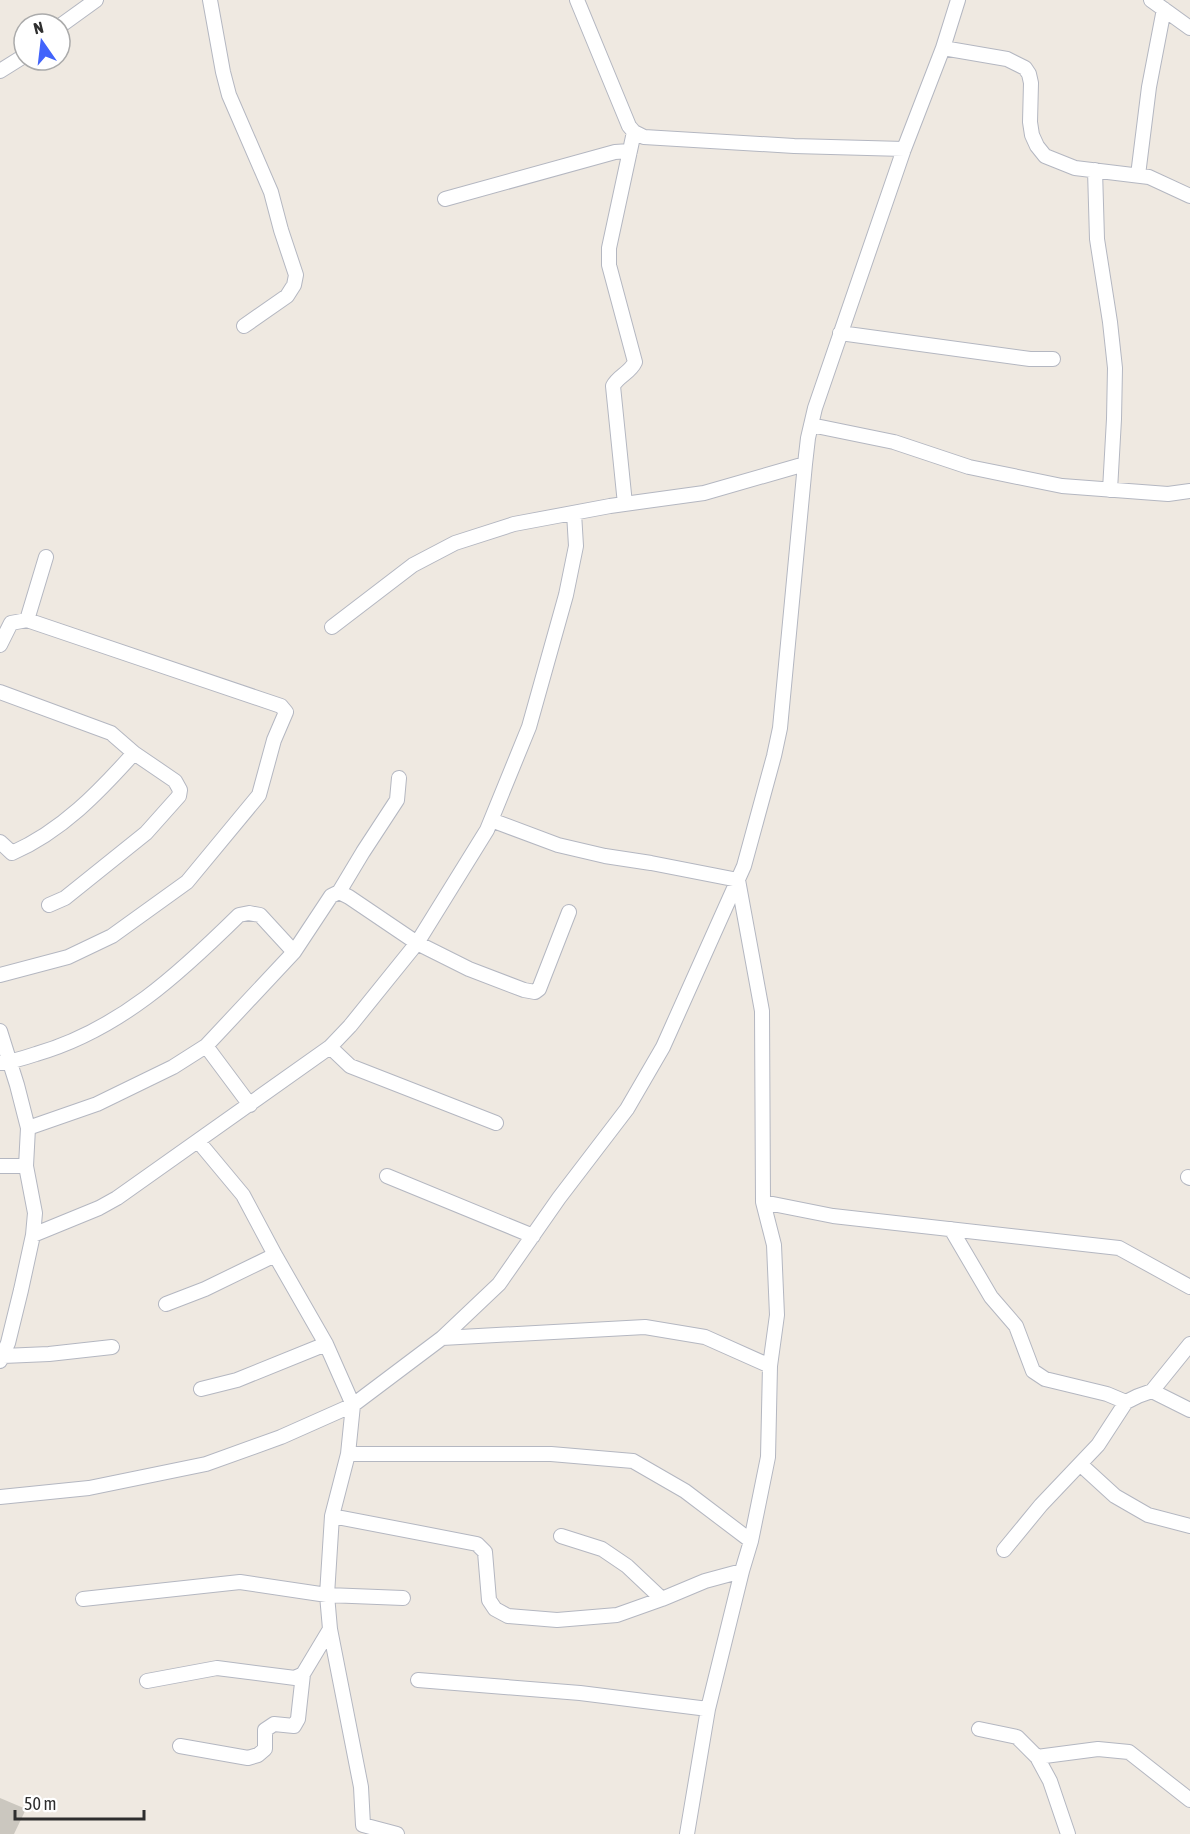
<svg xmlns="http://www.w3.org/2000/svg" width="1190" height="1834" viewBox="0 0 1190 1834" font-family="'Asap Condensed',sans-serif">
  <style>
    .building { fill: #cbc7bf }
    .lines { fill: none; stroke-linecap: round; stroke-linejoin: round }
    .street-casing { stroke: #b4b7c1; stroke-width: 16 }
    .street { stroke: #fff; stroke-width: 14 }
  </style>
  <rect width="100%" height="100%" fill="#efe9e1"/>
  <path class="building" d="M0,1798L26,1809L14,1834H0Z"/>
  <g class="lines">
    <defs>
      <path id="street" d="M210,0L223,72L229,95L271,192L281,230L296,275L294,285L287,296L244,326
        M577,0L629,126L634,132L644,137L794,146L904,149
        M1151,0L1190,28
        M60,26L96,0
        M943,48L1007,59L1025,68L1029,74L1031,83L1030,122L1032,135L1037,146L1045,156L1075,168L1149,177L1190,196
        M0,71L24,56
        M1095,170L1097,239L1110,322L1115,368L1114,419L1110,490
        M1138,175L1149,87L1164,9
        M445,199L615,152L630,151
        M840,333L1030,359H1053
        M811,425L894,442L969,467L1062,486L1168,494L1190,491
        M625,504L613,386C618,376 630,373 635,362L609,265V248L634,132
        M27,620L46,557
        M332,627L413,565L455,543L514,524L610,506L704,493L805,464
        M0,645L11,623L27,620L281,706L286,712L274,740L259,795L187,882L112,936L68,957L0,975
        M0,692L111,733L134,753L175,781L180,790L179,796L146,833L65,898L49,905
        M491,820L558,845L605,856L651,863L738,880L762,1011L763,1202L774,1245L777,1315L770,1366L768,1457L751,1541L742,1571L708,1709L687,1834
        M0,842L12,853C62,831 99,792 134,753
        M339,892L363,852L397,800L399,778
        M0,1031L17,1085L28,1128L26,1166L35,1213L33,1235L21,1290L8,1343L0,1361
        M206,1046L250,1105
        M330,1047L350,1066L496,1123
        M0,1063C12,1062 24,1058 36,1054C119,1030 179,974 239,915L249,913L260,915L294,952L331,896L339,892L349,897L417,943L469,969L524,990L535,992L539,989L569,912
        M28,1128L97,1104L173,1067L206,1046L294,952
        M198,1141L243,1195L275,1255L326,1344L353,1405L348,1454L332,1516L327,1595L330,1629L361,1787L363,1825L397,1834
        M0,1166H26
        M387,1176L533,1236
        M1188,1177L1190,1178
        M763,1202L833,1216L1119,1248L1190,1287
        M951,1229L991,1297L1016,1326L1033,1371L1045,1379L1107,1394L1126,1402L1138,1396L1152,1391L1190,1344
        M33,1235L99,1208L117,1198L330,1047L350,1026L417,943L487,830L529,727L566,595L576,546L574,513
        M166,1304L205,1289L275,1255
        M442,1338L645,1327L705,1337L770,1366
        M3,1356L49,1354L112,1347
        M201,1389L237,1380L326,1344
        M1152,1391L1190,1410
        M348,1454H551L633,1461L685,1491L751,1541
        M1080,1464L1115,1496L1148,1515L1190,1526
        M0,1497L89,1488L206,1464L281,1437L353,1405L442,1338L499,1284L559,1198L627,1109L663,1047L744,866L774,756L780,728L805,464L808,438L815,408L904,149L943,48L958,0
        M332,1516L477,1544L485,1552L489,1600L495,1609L508,1616L557,1620L617,1615L662,1599L705,1581L742,1571
        M561,1536L602,1549L627,1566L662,1599
        M1004,1550L1041,1505L1098,1445L1126,1402
        M83,1599L240,1582L327,1595L403,1598
        M418,1680L580,1693L708,1709
        M147,1681L217,1668L295,1678L303,1674L330,1629
        M979,1729L1017,1737L1037,1757L1050,1781L1068,1834
        M180,1746L248,1758L258,1755L265,1749V1730L274,1724L294,1726L298,1719L303,1674
        M1037,1757L1098,1749L1129,1752L1190,1800"/>
    </defs>
    <use href="#street" class="street-casing"/>
    <use href="#street" class="street"/>
  </g>
  <g transform="translate(42 42) rotate(346)"><circle r="28" fill="#ffffff" stroke="#ababab" stroke-width="1.5"/>
  <path d="M0-4.5L10 22L0 15L-10 22Z" fill="#4264fb"/>
  <text y="-9" font-size="16" font-weight="bold" text-anchor="middle" fill="#2e2e2e">N</text>
  </g>
  <path d="M15 1810v9h129v-9" fill="none" stroke="#2e2e2e" stroke-width="3"/>
  <text x="24" y="1810" font-size="18" fill="#2e2e2e" stroke="#ffffff" stroke-width="4.5" paint-order="stroke">50 m</text>
</svg>
